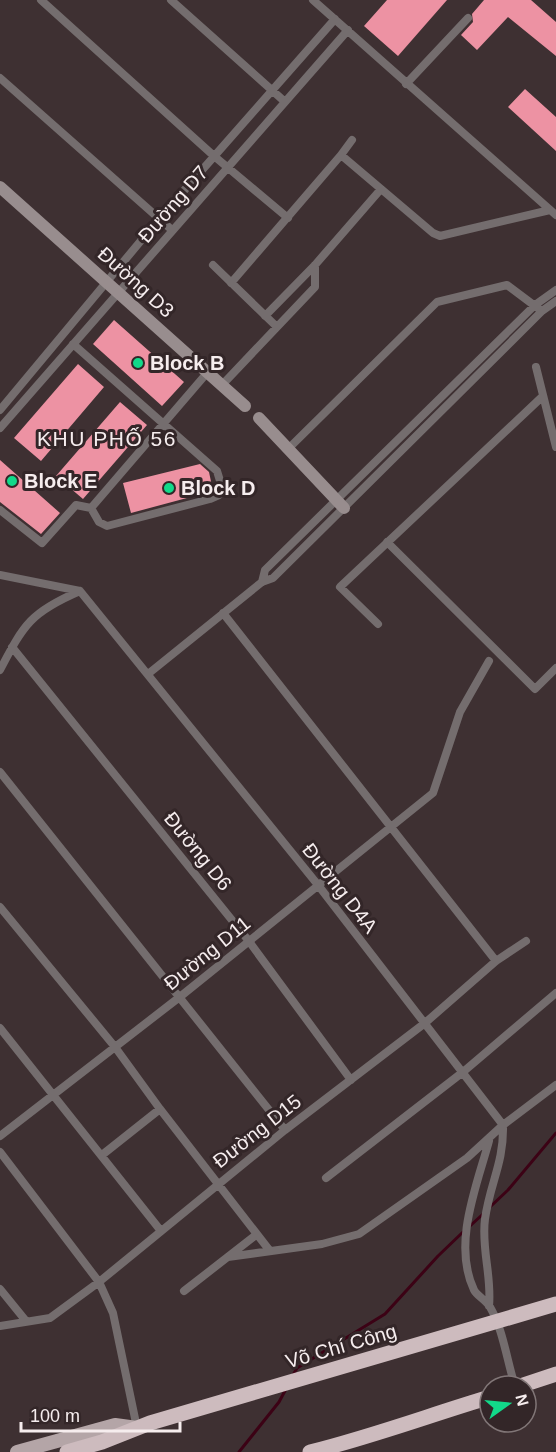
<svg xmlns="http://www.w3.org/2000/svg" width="556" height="1452" viewBox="0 0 556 1452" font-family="Helvetica,sans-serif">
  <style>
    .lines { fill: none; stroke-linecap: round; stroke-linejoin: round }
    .stream { stroke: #3c0215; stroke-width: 3 }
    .building { fill: #ed92a3 }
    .street { stroke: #746d6e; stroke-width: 8 }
    .secondary { stroke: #988d8e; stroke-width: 12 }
    .primary { stroke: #b4a5a7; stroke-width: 14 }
    .highway { stroke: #cdbbbe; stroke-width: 15 }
    .poi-dot { fill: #12d98a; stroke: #332628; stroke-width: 2 }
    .labels { text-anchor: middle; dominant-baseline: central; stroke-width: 6; stroke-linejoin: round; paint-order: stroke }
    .street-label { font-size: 20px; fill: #f6edee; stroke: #332628 }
    .poi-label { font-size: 20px; font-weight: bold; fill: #f6edee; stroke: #332628; text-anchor: start }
    .neighbourhood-label { font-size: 21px; letter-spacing: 1.5px; fill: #f6edee; stroke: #332628 }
  </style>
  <rect width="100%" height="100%" fill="#3e3032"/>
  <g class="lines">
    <path class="stream" d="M490,1207L508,1190L556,1133
      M470,1226L483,1214
      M293,1375L297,1368L385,1314L438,1256L463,1232
      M239,1452L279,1402L286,1389"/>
  </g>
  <path class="building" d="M387,0H447L398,56L364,26Z
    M484,0H531L556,22V56L508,17L477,50L461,35L473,22L472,14Z
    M525,89L556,117V151L508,107Z
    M114,320L184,382L162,406L93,344Z
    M78,364L104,387L41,461L14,438Z
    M120,402L147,425L83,499L56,476Z
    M0,460L60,513L41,534L0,502Z
    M200,464L209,472L213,491L131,513L123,483Z"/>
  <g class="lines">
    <path class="street" d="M41,0L214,156L288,218
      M171,0L284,101
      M313,0L556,215
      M0,78L172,230
      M406,84L468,18
      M341,155L352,140
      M213,265L277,327
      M231,283L341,155L433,233L440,236L550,210
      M265,316L315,265L381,189
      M73,344L217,471L221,484L219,495L210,499L107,526L99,522L91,508
      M536,367L556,447
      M222,385L315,287V265
      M0,410L159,219L335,19
      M0,428L348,30
      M288,449L437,302L507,285L539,309
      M0,510L42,543L76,505L91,508L207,373
      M387,542L535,689L556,668
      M0,575L80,591L318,885L503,1125
      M262,582L265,570L535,305L556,290
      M223,613L496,961
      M378,624L340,587L543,396
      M12,647L248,940L351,1080
      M0,670C24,624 31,612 80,591
      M148,674L262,582L273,578L542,311L556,301
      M0,772L285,1130
      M0,907L115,1047L160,1109L270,1251
      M0,1028L161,1231
      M0,1136L181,996L433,793L460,712L489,661
      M489,1141C477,1185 452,1244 474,1290C477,1296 486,1300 490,1307C503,1329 507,1361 515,1386
      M0,1152L99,1282L113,1313L137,1428
      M102,1155L160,1109
      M326,1178L463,1072L556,993
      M228,1257L322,1244L359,1234L467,1158L503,1125L556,1085
      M0,1289L26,1321
      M184,1291L256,1235
      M489,1306C492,1276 481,1248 485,1219C490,1183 504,1163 503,1125
      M0,1326L50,1318L99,1282L285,1130L425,1023L496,961L526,941"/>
    <path class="secondary" d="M0,187L245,406
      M259,418L344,508"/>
    <path class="primary" d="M17,1452L115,1425L137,1428"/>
    <path class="highway" d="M520,1386L556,1374
      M67,1452L102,1442L150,1423L556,1304
      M310,1452C371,1437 430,1415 490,1397"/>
  </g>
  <g class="poi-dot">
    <circle cx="138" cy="363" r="6"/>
    <circle cx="12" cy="481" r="6"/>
    <circle cx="169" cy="488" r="6"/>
  </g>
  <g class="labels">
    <g class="street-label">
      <text transform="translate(173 204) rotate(-49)">Đường D7</text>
      <text transform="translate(136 282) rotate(42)">Đường D3</text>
      <text transform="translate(198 851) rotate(51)">Đường D6</text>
      <text transform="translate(340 888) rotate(52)">Đường D4A</text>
      <text transform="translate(207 953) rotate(-39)">Đường D11</text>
      <text transform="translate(257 1131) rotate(-38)">Đường D15</text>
      <text transform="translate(341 1346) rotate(-16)">Võ Chí Công</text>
    </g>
    <g class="poi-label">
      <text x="150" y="363">Block B</text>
      <text x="24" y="481">Block E</text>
      <text x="181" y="488">Block D</text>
    </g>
    <g class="neighbourhood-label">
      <text x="107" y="438">KHU PHỐ 56</text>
    </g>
  </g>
  <g transform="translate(508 1404) rotate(75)"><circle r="28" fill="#332628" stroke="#817677" stroke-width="1.5"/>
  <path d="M0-4.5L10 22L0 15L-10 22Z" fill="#12d98a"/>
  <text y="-9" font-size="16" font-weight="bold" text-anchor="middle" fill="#f6edee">N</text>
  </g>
  <path d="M21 1422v9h159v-9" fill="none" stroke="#f6edee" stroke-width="3"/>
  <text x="30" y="1422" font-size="18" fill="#f6edee" stroke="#332628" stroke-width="4.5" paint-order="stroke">100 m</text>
</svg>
